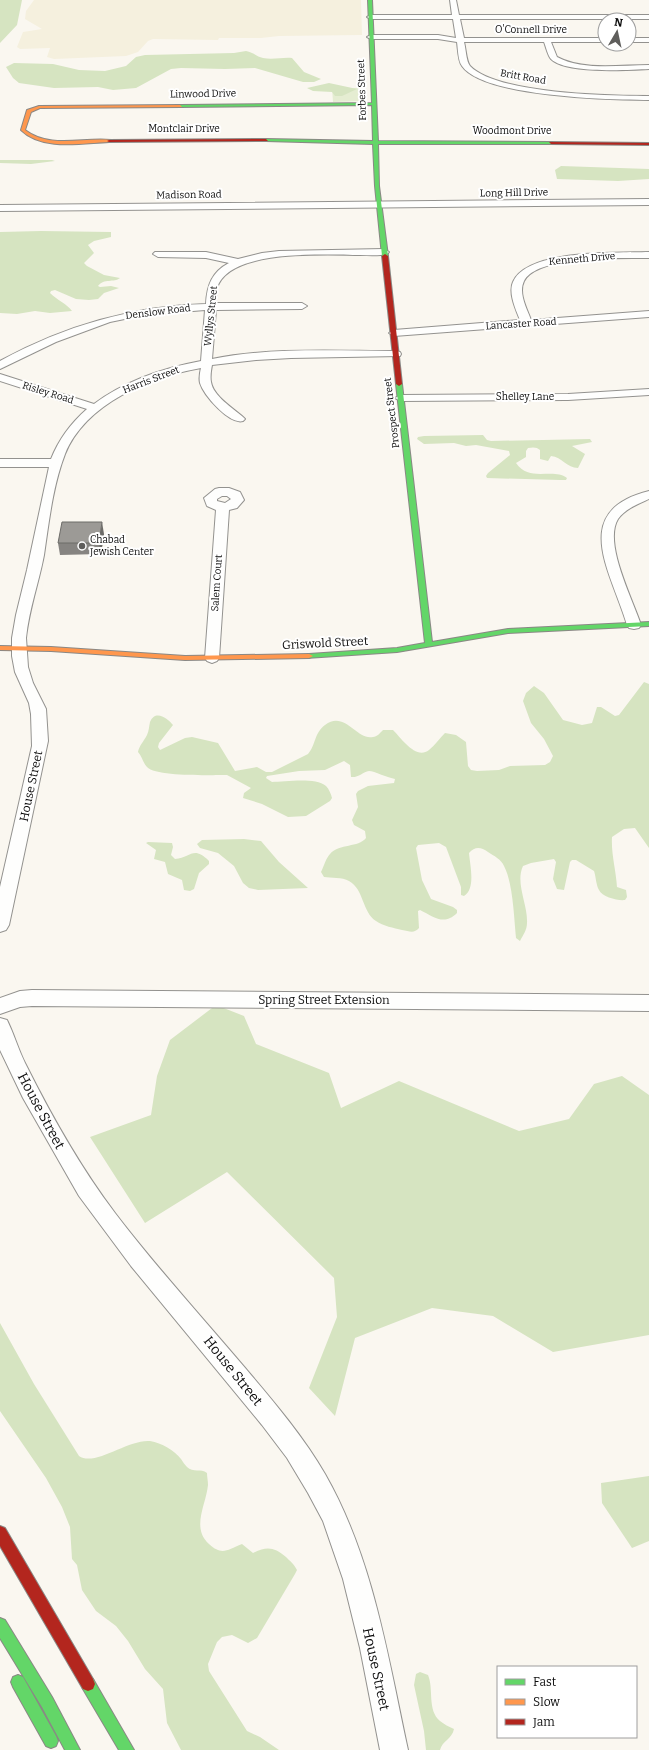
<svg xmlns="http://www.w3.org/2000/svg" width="649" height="1750" viewBox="0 0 649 1750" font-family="Bitter,serif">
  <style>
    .farmland { fill: #f5f0de }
    .green { fill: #e5edd2 }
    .forest { fill: #d6e4c1 }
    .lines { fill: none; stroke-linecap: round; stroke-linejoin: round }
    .street-casing { stroke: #93928f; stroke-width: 2 }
    .fast-casing { stroke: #8a8885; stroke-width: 2 }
    .slow-casing { stroke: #8a8885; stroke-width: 2 }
    .jam-casing { stroke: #8a8885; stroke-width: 2 }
    .street { fill: #fefefd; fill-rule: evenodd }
    .fast { fill: #63d668; fill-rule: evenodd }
    .slow { fill: #ff974d; fill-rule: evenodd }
    .jam { fill: #b3261e; fill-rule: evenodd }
    .wall { fill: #868481 }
    .shaded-wall { fill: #6d6c69 }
    .building { fill: #9c9a96; stroke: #6d6c69 }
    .poi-dot { fill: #5f5e5c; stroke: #fff; stroke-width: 1.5 }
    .labels { text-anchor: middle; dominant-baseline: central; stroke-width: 4; stroke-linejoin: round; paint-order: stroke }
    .far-street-label { font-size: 10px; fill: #0c0c0c; stroke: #fff }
    .far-poi-label { font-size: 10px; fill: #0c0c0c; stroke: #fff; text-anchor: start }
    .street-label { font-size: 12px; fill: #0c0c0c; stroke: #fff }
    .near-street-label { font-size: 14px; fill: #0c0c0c; stroke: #fff }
  </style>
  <rect width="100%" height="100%" fill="#faf7f0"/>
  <path class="farmland" d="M34,0H361L362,35L279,36L261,38H219L218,40L153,39L148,41L138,52L126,56L54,59L47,57L50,48L20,49L17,47L23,32L42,29L25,19L26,11Z"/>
  <path class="green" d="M332,88H363L364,101L333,102Z"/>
  <path class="forest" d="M0,0H22L17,25L0,43Z
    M246,51C253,52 257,57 263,58C273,60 283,57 292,58L304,72L321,79L314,82H303L255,68L225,69L181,68L171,69L136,88L113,90L98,87L54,88L19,83L13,78L6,67L14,63L53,64L79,70L105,71L126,66L136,57L145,55L234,53Z
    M329,83L357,89L342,96H335L332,92L313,91L307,88Z
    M0,160H52L55,161L31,164L0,163Z
    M561,166L649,169V179L618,181L557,179L555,170Z
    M41,231L111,232V237L94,241L88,245L94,253L84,263L87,266L104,275L120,278C114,283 104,278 98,286L100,287L111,286L119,288L104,293L98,299L89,300L76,299L55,290L51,291L50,293C57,300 67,304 72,311L50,313L35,311L17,314L0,313V232Z
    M483,435L487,440L491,441L590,439L592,442L572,446L585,454L578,468C567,468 562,457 551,456L548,461L540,459V450C537,447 533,447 528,448L526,451V457L516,463C530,483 553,467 567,478L566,480H560L487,478L486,476L488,473L510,455L509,451L476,445L466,446L454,443L424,444L417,439L418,437L424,436Z
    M644,682L649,684V848L635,828L624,829L612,837C611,854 616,870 617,887L626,890L627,897L625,900C618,901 602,897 599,890C596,885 596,877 594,871L576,860H572L570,862L564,890L557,889L553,879L556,862L554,859L531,863L523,866C515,883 528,905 527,923C527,930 523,935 520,941L516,938C514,918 513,883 504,866C501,859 494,856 488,852C481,847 475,846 469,853C470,865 476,889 464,896L461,895V887L446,847L439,843L418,845L416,848L422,880L431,899L453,907L457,910V913C444,926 434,917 420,910L418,911L419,928C414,934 409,931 402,930C394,928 383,926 376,921C362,912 364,889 349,881C342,877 331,878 324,877L321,872C324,866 326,858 330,854C340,843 358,848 366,838L365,831L354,825L352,820L358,807L356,794L358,791L368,786L394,783L395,779C388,778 374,771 369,771C363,772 358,778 351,777L350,765L344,761L325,770L299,771L267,776L266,778L272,782C285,782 315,777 326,786C329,789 331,794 332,798L330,801L306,816L288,817L262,804L243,798L244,793L251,788L227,775C213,775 156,777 147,767C143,763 142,756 138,752C139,746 144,741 147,735C149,731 149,726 150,722C155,709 168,718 173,725L159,743L158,747L160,750L185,738L192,737L218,743L235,771L257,767L266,772H272L308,754C316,745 314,733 325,725C345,710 357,741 373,737C377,737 380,733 383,730H393C402,739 416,760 429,750C435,745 440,738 445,733L456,735L466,742L468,766L471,770L477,771L499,770L510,766L545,765L550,762L553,756L544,739L531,723L523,701L526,693L534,686L544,693L563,720L582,725L592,723L597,707H601L615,716L619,715Z
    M244,839L261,841L279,862L308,888L258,890L249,888L243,883L234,866L218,853L200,848L197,844L202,840Z
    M148,842L172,843L173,847L171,855L175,859C191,858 193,845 209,861V864L199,873L194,889L190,891L184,890L182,880L168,874L165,862L154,859L156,850L146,843Z
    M216,1005L244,1016L256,1044L329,1073L341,1108L399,1081L519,1131L569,1119L594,1084L622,1076L649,1095V1335L553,1352L493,1316L432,1308L355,1338L335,1416L309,1388L337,1317L334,1278L227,1172L145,1223L90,1137L151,1115L157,1076L170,1040Z
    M0,1323L34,1384L79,1456C95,1467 128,1439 150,1441C162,1443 174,1450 181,1459C183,1462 185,1465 187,1467C193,1473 201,1468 207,1473C207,1477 208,1481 208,1485C206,1505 191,1528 209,1544C222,1556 227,1550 242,1544L253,1553C267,1546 274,1547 286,1557C290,1561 294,1564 297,1570L295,1574L257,1638L248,1643L232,1635L222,1637L217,1642L208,1664L209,1671L247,1731L260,1737L279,1750H181L167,1723L163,1689L145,1669L128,1641L116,1626L96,1611L82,1590L77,1565L72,1559L70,1527L62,1507L46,1478L0,1411Z
    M649,1476V1541L632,1548L602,1503L601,1483Z
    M420,1672L428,1675C434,1689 427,1710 440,1721C444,1724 449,1727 454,1729C452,1739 442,1741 440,1750H426L424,1731L414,1685L416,1674Z"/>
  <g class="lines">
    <defs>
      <path id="street" d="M450,0H456L459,15H649V19H460L464,38H605V42H551L557,57C583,71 620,65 649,65V69C628,70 566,74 551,59C548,56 546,47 544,42H464C466,49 466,61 470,66C497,94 610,96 649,96V100C612,100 483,97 462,66C458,61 458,49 457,42L438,39H371L367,37L371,35H438L456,38L453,19H371L367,17L371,15H452Z
        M629,38H649V42H629Z
        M649,199V205L0,211V205Z
        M384,249L389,252L387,254C379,256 369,255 360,255C327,255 229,248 217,288C216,293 216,299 216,303H302L307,306L302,309L216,310L212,359C272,347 335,351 396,351L400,352L401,354L400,356L291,358L256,360L212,365C211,370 210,377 211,382C213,396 233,408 243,417L245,419L243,421C230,425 204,396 200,383C199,379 200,372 201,368C150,377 86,403 65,454C53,485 49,521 44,555C39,582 29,609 26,638L28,667L33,683L46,709L48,741L9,925L6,930L0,932V887L32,746L31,714L29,703L15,672L12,656V638L16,615L27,570L49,467H0V459H51C59,439 71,423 87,409L0,381V374L94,404C125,381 163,368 201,361L205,310L144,315L110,322L56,342L0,369V361C64,326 132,306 206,304C207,285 212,272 229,263L206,258L158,257L153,254L155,252H206L238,259L262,253L279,251Z
        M649,252V258C622,258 537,255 524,281C518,293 527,309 531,320L649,311V317L394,336L389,333L394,330L520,320C516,310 508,293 513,282C527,249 618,253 649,252Z
        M649,389V395L568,400L401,401L395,398L401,395L568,394Z
        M219,488H229L240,492L244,500L237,508L229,510L219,658L217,661L212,663L207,661L205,658L216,510L207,506L204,498L215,489ZM222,496H227L231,499L225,503L217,501V499Z
        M649,491V499C638,504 625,509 618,519C603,543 633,600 641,625L639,628L634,629L629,628L627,625C612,573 568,511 649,491Z
        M32,990L649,995V1011L32,1006L20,1007L0,1014V998L20,991Z
        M0,1018L7,1020C14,1034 18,1049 25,1063C51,1115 80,1167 115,1213C156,1267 202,1317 246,1369C274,1402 303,1436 325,1474C373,1558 388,1657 408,1750H380L360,1648L343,1579L323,1521L308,1493L287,1458L262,1425L131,1266L79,1196L23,1098L0,1050Z"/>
      <path id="fast" d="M368,0H372L378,141L551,142L553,143L551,144H378L379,186L388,256L385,258L382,256L375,186L373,144L266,141L264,140L266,139L373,141L372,105L180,107L178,106L180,105L372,103Z
        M399,382L402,384L432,642L508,629L649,622V626L508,633L397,652L306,658L305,656L309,654L397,648L425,643L396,384Z
        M0,1618L5,1620L52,1697L80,1750H65L42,1707L0,1638Z
        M18,1675L23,1677L56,1736L58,1741L56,1746L51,1748L46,1746L13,1687L11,1682L13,1677Z
        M88,1677L93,1679L134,1750H119L83,1689L81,1684L83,1679Z"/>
      <path id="slow" d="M180,105L182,107L40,108L31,112L25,130C50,149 82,137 111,140L109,142C82,143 42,151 21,130L27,110L39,106Z
        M0,646L51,647L185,656L309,654L313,656L309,658L185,660L51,651L0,650Z"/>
      <path id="jam" d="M266,139L268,141L109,142L107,141L109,140Z
        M549,142L649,143V145L551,144Z
        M385,254L388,256L402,384L399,386L396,384L382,256Z
        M0,1526L5,1528L93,1679L95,1684L93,1689L88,1691L83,1689L0,1546Z"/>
    </defs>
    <use href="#street" class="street-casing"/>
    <use href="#fast" class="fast-casing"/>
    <use href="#slow" class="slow-casing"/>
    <use href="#jam" class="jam-casing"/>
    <use href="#street" class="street"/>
    <use href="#fast" class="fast"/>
    <use href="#slow" class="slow"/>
    <use href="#jam" class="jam"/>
  </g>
  <path class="wall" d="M104,534L101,554L60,555L58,543Z"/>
  <path class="shaded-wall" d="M102,522L104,534L101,554L99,543Z"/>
  <path class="building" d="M62,522H102L99,543H58Z"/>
  <circle class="poi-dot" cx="82" cy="546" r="4"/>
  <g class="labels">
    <g class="far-street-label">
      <text x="531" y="30">O'Connell Drive</text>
      <text transform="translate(523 77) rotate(10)">Britt Road</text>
      <text transform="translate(362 90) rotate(-92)">Forbes Street</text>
      <text transform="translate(203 94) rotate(-1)">Linwood Drive</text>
      <text x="184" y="129">Montclair Drive</text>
      <text x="512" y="131">Woodmont Drive</text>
      <text transform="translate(514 193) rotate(-1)">Long Hill Drive</text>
      <text transform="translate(189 195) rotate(-1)">Madison Road</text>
      <text transform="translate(582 259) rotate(-5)">Kenneth Drive</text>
      <text transform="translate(158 312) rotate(-7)">Denslow Road</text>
      <text transform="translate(211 316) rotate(-84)">Wyllys Street</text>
      <text transform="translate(521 324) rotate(-4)">Lancaster Road</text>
      <text transform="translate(151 380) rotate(-21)">Harris Street</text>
      <text transform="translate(48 393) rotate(17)">Risley Road</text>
      <text x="525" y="397">Shelley Lane</text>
      <text transform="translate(392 413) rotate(-97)">Prospect Street</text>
      <text transform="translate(217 583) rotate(-86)">Salem Court</text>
    </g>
    <g class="far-poi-label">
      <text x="90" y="540">Chabad<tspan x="90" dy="12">Jewish Center</tspan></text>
    </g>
    <g class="street-label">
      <text transform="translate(325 643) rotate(-3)">Griswold Street</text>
      <text transform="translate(31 786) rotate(-78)">House Street</text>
      <text x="324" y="1000">Spring Street Extension</text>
    </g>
    <g class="near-street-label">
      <text transform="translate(41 1111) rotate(62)">House Street</text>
      <text transform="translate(233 1371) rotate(51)">House Street</text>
      <text transform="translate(376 1669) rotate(78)">House Street</text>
    </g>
  </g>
  <rect x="497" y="1666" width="140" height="72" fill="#ffffff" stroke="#9e9e9e"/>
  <rect x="505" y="1679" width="20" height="6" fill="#63d668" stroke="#9e9e9e"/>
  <text x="533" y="1686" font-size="12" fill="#0c0c0c">Fast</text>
  <rect x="505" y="1699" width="20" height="6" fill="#ff974d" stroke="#9e9e9e"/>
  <text x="533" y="1706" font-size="12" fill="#0c0c0c">Slow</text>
  <rect x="505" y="1719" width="20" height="6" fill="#b3261e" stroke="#9e9e9e"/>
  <text x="533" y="1726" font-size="12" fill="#0c0c0c">Jam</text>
  <g transform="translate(617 32) rotate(9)"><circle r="19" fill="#ffffff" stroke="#9e9e9e"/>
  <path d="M0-3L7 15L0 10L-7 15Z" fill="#5f5e5c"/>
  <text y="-6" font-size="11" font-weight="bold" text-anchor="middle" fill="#0c0c0c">N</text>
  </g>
</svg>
